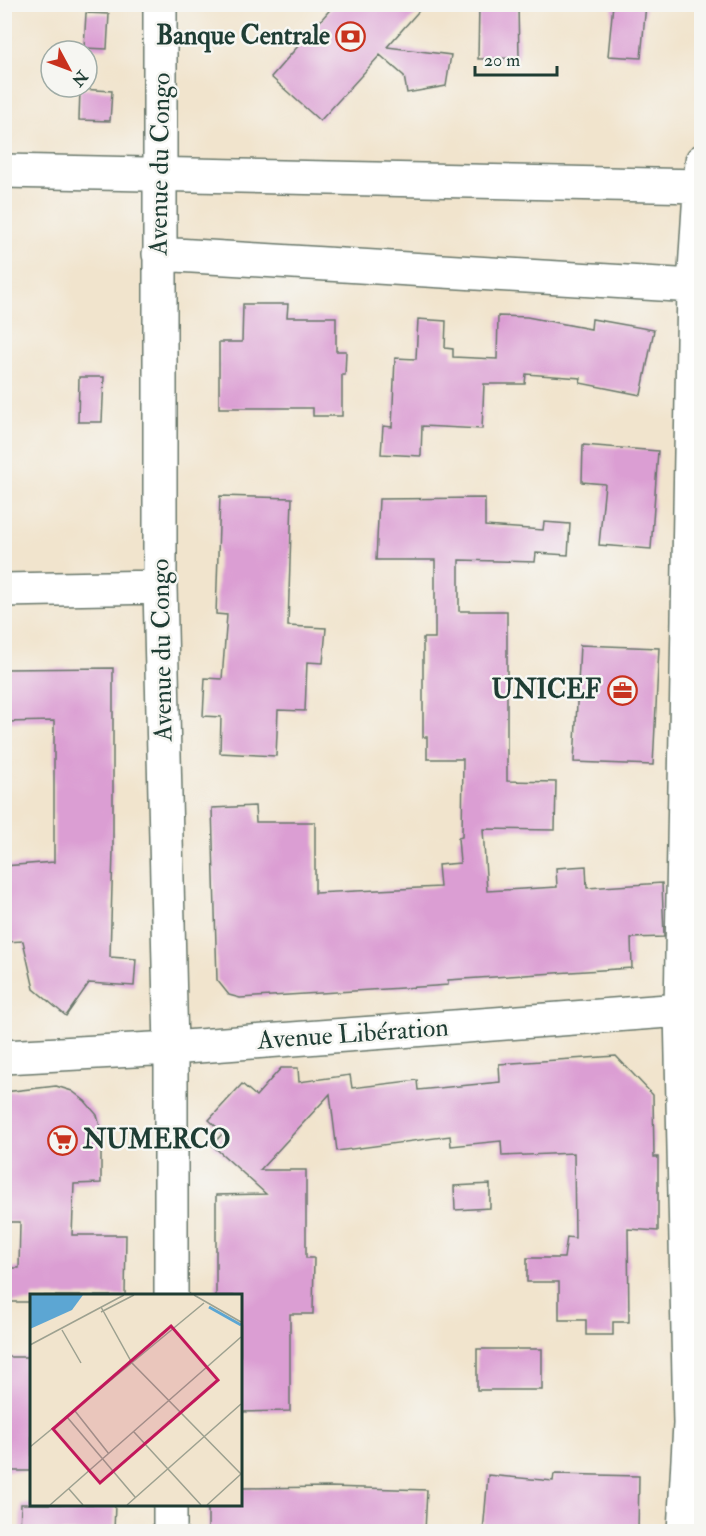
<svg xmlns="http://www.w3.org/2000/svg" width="706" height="1536" viewBox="0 0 706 1536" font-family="'IM FELL Double Pica',serif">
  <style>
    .building { fill: #db9ed3 }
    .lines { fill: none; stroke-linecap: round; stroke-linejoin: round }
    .minor-casing { stroke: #68776a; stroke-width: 36 }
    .minor { stroke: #fff; stroke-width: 33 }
    .labels { text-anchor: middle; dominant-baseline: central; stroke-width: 5; stroke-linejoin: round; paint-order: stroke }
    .poi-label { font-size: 26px; font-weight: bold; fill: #1f3d34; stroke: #f6f6f2; text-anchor: end }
    .street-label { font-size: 26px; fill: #1f3d34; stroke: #f6f6f2 }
    .inset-river { fill: none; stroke: #5ca6d3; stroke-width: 3 }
    .inset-road { fill: none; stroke: #9da190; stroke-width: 1.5 }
    .view { fill: #c2185b; fill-opacity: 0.15; stroke: #c2185b; stroke-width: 3 }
    .inset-edge { fill: none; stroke: #1f3d34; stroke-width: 3 }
  </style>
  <rect width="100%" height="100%" fill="#f6f6f2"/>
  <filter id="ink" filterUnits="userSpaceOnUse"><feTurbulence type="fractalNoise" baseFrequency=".0167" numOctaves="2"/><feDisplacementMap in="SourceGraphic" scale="12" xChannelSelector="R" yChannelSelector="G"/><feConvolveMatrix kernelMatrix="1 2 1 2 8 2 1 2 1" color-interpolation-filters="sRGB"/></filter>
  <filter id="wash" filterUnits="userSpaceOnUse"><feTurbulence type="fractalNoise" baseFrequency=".008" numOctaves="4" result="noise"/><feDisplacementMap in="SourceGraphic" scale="24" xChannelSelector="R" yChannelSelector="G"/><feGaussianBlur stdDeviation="1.35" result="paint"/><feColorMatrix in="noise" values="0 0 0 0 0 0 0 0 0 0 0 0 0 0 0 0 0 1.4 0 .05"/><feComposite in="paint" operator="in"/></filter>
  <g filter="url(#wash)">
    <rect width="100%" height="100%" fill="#f1e4cd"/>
    <g id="blocks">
      <path class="building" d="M335,4H425L387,47L451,55L446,86L407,93L404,76L380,55L320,121L271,77Z
        M479,4H518L519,58L478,59Z
        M613,4H646L641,58L608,56Z
        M86,13L109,14L107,49L84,48Z
        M80,89L112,91L110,121L79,120Z
        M243,304H288L287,317H336V351H346L345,375H342V416H313V408H219V342H242Z
        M498,316L527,317L591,329L592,319L654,330L641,395L580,383L581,378L526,374L525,384H484L482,429L422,426L421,456L381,454L383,426L392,427L395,358L416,359L418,319L446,321L445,348L453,349V357L497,359Z
        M79,377H104L102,422H78Z
        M583,445L658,451L651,549L599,545L605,484L582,482Z
        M220,496L292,498L288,626L326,628L323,663L307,662L305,711L278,710L276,756L220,753L221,717L203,716L205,678L222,679L227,615L216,614Z
        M485,498V526L543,530L544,522L570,524L568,555L536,553L535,562L459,560V611H507V781L556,782L555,830L483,829L487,891L557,887L556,868L586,866L587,888L662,883L664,937L631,938L632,968L448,980V985L435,986L240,998L229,995L217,980L212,808L255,806L256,822H315V893L440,887L438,865L460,863L458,838L462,837L463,759H427V737H423V638H435V560H376L379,499Z
        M580,645L659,648L653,765L574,762Z
        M113,668V851L110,957L136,959L134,986L89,983L66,1016L34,989L23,941L6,942L4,866L54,862V721L4,722V669Z
        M616,1056L653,1095L654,1157H658V1231L628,1229L629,1322H613V1335H586V1320H559V1282H527V1258H564L567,1237L575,1238L574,1153L502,1156L501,1141L451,1146L450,1136L337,1151L330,1094L260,1170H306V1258H314L313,1314H290V1411L240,1412V1296H216V1195L266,1194L212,1145L223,1133L209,1120L242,1084L256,1096L281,1068H298L299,1082L350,1075L352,1088L417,1080L418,1090L500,1082L499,1064Z
        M56,1086L72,1091L85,1101L97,1115L101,1130V1183L74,1184L72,1235H126L125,1296H32V1302H4V1268H19L20,1222H4V1092Z
        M490,1184V1208L455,1210L454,1186Z
        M477,1349H542V1390H477Z
        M4,1357H32V1471H4Z
        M554,1474L639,1476L638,1532H483L488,1475L553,1481Z
        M331,1487L427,1490L425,1532H208V1504H240V1488Z
        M21,1504H115L114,1532H20Z"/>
    </g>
  </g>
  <g filter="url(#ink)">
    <use href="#blocks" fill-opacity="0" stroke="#68776a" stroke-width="1.5"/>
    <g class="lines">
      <defs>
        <path id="minor" d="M160,4V587L171,1048V1296
          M4,171L701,186
          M159,254L694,286
          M4,590L160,587
          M4,1057L171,1048L681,1010L702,1014
          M170,1532V1504
          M684,1532L690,1424L681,1010L694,286L702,161"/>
      </defs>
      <use href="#minor" class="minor-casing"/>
      <use href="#minor" class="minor"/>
    </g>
  </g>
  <defs>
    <symbol id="bank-ring" viewBox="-11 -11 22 22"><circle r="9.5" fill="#f6f6f2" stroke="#c8321e" stroke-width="1.5"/><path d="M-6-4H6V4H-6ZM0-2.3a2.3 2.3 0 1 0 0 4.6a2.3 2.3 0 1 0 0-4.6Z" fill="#c8321e"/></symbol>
    <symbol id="office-ring" viewBox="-11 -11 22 22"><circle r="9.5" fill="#f6f6f2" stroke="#c8321e" stroke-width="1.5"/><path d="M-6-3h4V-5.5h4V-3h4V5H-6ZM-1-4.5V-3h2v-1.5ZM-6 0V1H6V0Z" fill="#c8321e"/></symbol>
    <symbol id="supermarket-ring" viewBox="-11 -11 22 22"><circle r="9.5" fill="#f6f6f2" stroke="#c8321e" stroke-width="1.5"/><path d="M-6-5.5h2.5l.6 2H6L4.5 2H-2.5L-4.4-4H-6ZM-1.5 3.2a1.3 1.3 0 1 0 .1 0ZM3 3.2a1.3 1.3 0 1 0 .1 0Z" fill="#c8321e"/></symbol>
  </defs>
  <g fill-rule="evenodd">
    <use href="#bank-ring" x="334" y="20" width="33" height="33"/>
    <use href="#office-ring" x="606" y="674" width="33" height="33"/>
    <use href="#supermarket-ring" x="46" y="1124" width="33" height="33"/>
  </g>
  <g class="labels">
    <g class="poi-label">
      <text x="330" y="36">Banque Centrale</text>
      <text x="601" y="690">UNICEF</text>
      <text x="83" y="1140" text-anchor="start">NUMERCO</text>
    </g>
    <g class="street-label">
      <text transform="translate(160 164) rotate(-89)">Avenue du Congo</text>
      <text transform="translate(162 650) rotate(-91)">Avenue du Congo</text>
      <text transform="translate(353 1034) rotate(-4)">Avenue Libération</text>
    </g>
  </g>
  <g transform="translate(30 1294)">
    <rect width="212" height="212" fill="#f1e4cd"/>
    <path d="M0,1H53L42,16L0,35Z" fill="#5ca6d3"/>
    <path class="inset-river" d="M179,13L211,31"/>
    <path class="inset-road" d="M164,1L211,28M71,13L102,69L211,180M71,18L104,1M32,36L51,69M0,51L94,1M45,117L79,160M37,123L105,203M104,138L171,211M0,153L174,9M39,195L53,211M20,211L211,43M97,211L211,110M177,211L211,180"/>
    <path class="view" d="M141,32L188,86L70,189L23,135Z"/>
    <rect width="212" height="212" class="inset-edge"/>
  </g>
  <rect width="706" height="1536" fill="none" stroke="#f6f6f2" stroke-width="24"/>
  <g transform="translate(69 69) rotate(131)"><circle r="28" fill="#f6f6f2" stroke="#a0aca6" stroke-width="1.5"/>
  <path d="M0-4.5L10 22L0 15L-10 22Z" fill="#c8321e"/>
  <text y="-9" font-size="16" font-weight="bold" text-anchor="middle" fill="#1f3d34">N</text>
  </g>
  <path d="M475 66v9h82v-9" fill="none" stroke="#1f3d34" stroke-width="3"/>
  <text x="484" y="66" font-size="18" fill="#1f3d34" stroke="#f6f6f2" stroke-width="4.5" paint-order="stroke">20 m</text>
</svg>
